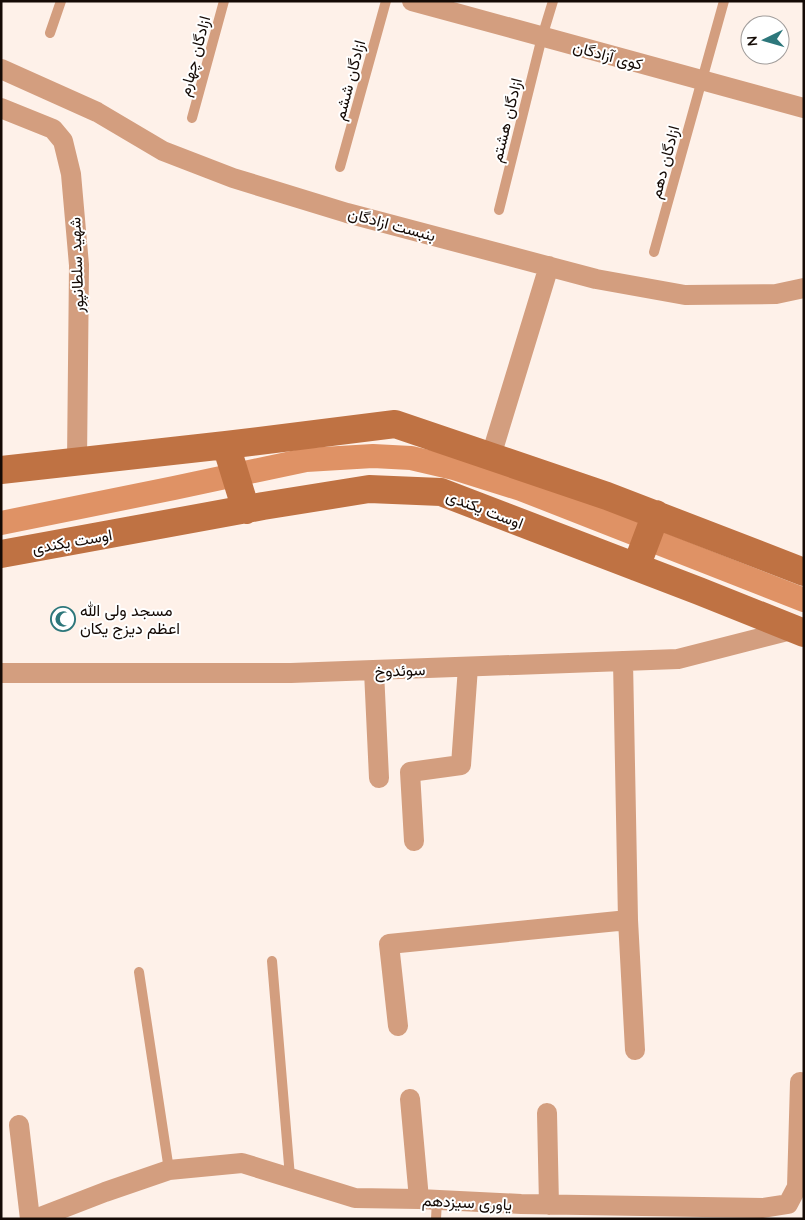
<svg xmlns="http://www.w3.org/2000/svg" width="805" height="1220" viewBox="0 0 805 1220" font-family="Quicksand,Vazirmatn,sans-serif">
  <style>
    .lines { fill: none; stroke-linecap: round; stroke-linejoin: round }
    .canal { stroke: #df9265; stroke-width: 24 }
    .lane { stroke: #d39e7f; stroke-width: 10 }
    .street { stroke: #d39e7f; stroke-width: 20 }
    .secondary { stroke: #bf7243; stroke-width: 28 }
    .labels { text-anchor: middle; dominant-baseline: central; stroke-width: 4; stroke-linejoin: round; paint-order: stroke }
    .street-label { font-size: 16px; fill: #140a05; stroke: #fff }
    .poi-label { font-size: 16px; fill: #140a05; stroke: #fff; text-anchor: start }
  </style>
  <rect width="100%" height="100%" fill="#fef1e9"/>
  <g class="lines">
    <path class="canal" d="M1,523L174,488L306,460L373,456L411,458L454,468L521,489L804,600"/>
    <path class="lane" d="M50,33L61,1
      M192,118L224,1
      M340,167L386,1
      M499,210L542,37L553,1
      M654,252L724,1
      M272,961L290,1177
      M139,972L169,1170
      M436,1219L437,1200"/>
    <path class="street" d="M412,1L804,108
      M1,69L97,112L163,151L233,178L347,213L596,279L685,295L776,294L804,288
      M1,108L53,129L63,141L71,174L79,265L77,461
      M491,456L549,266
      M623,661L628,920L635,1050
      M374,671L379,778
      M1,673H291L678,659L795,629
      M414,841L410,772L461,765L468,667
      M398,1026L389,944L628,920
      M410,1099L419,1199
      M547,1113L549,1205
      M19,1125L30,1219
      M35,1219L105,1192L169,1170L242,1163L355,1198L419,1199L521,1204L763,1208L788,1204L797,1187L800,1082"/>
    <path class="secondary" d="M226,445L246,510
      M1,470L226,445L395,424L607,496L804,572
      M1,554L263,506L369,489L441,492L699,591L804,633
      M636,567L656,514"/>
  </g>
  <defs>
    <symbol id="mosque-ring" viewBox="-11 -11 22 22"><circle r="9.5" fill="#fff" stroke="#2d777b" stroke-width="1.5"/><path d="M3.5-4.9A6 6 0 1 0 3.5 4.9A5 5 0 1 1 3.5-4.9Z" fill="#2d777b"/></symbol>
  </defs>
  <g fill-rule="evenodd">
    <use href="#mosque-ring" x="49" y="605" width="28" height="28"/>
  </g>
  <g class="labels">
    <g class="street-label">
      <text transform="translate(608 55) rotate(15)">کوی آزادگان</text>
      <text transform="translate(194 56) rotate(-75)">ازادگان چهارم</text>
      <text transform="translate(349 80) rotate(-75)">ازادگان ششم</text>
      <text transform="translate(506 120) rotate(-76)">ازادگان هشتم</text>
      <text transform="translate(664 162) rotate(-75)">ازادگان دهم</text>
      <text transform="translate(392 224) rotate(15)">بنبست ازادگان</text>
      <text transform="translate(76 265) rotate(-92)">شهید سلطانپور</text>
      <text transform="translate(485 509) rotate(21)">اوست یکندی</text>
      <text transform="translate(72 541) rotate(-10)">اوست یکندی</text>
      <text transform="translate(400 670) rotate(-2)">سوئدوخ</text>
      <text transform="translate(467 1202) rotate(3)">یاوری سیزدهم</text>
    </g>
    <g class="poi-label">
      <text x="80" y="610">مسجد ولی الله<tspan x="80" dy="18">اعظم دیزج یکان</tspan></text>
    </g>
  </g>
  <rect width="805" height="1220" fill="none" stroke="#140a05" stroke-width="5"/>
  <g transform="translate(765 40) rotate(265)"><circle r="24" fill="#ffffff" stroke="#a19d9b"/>
  <path d="M0-4L9 19L0 12L-9 19Z" fill="#2d777b"/>
  <text y="-8" font-size="14" font-weight="bold" text-anchor="middle" fill="#140a05">N</text>
  </g>
</svg>
